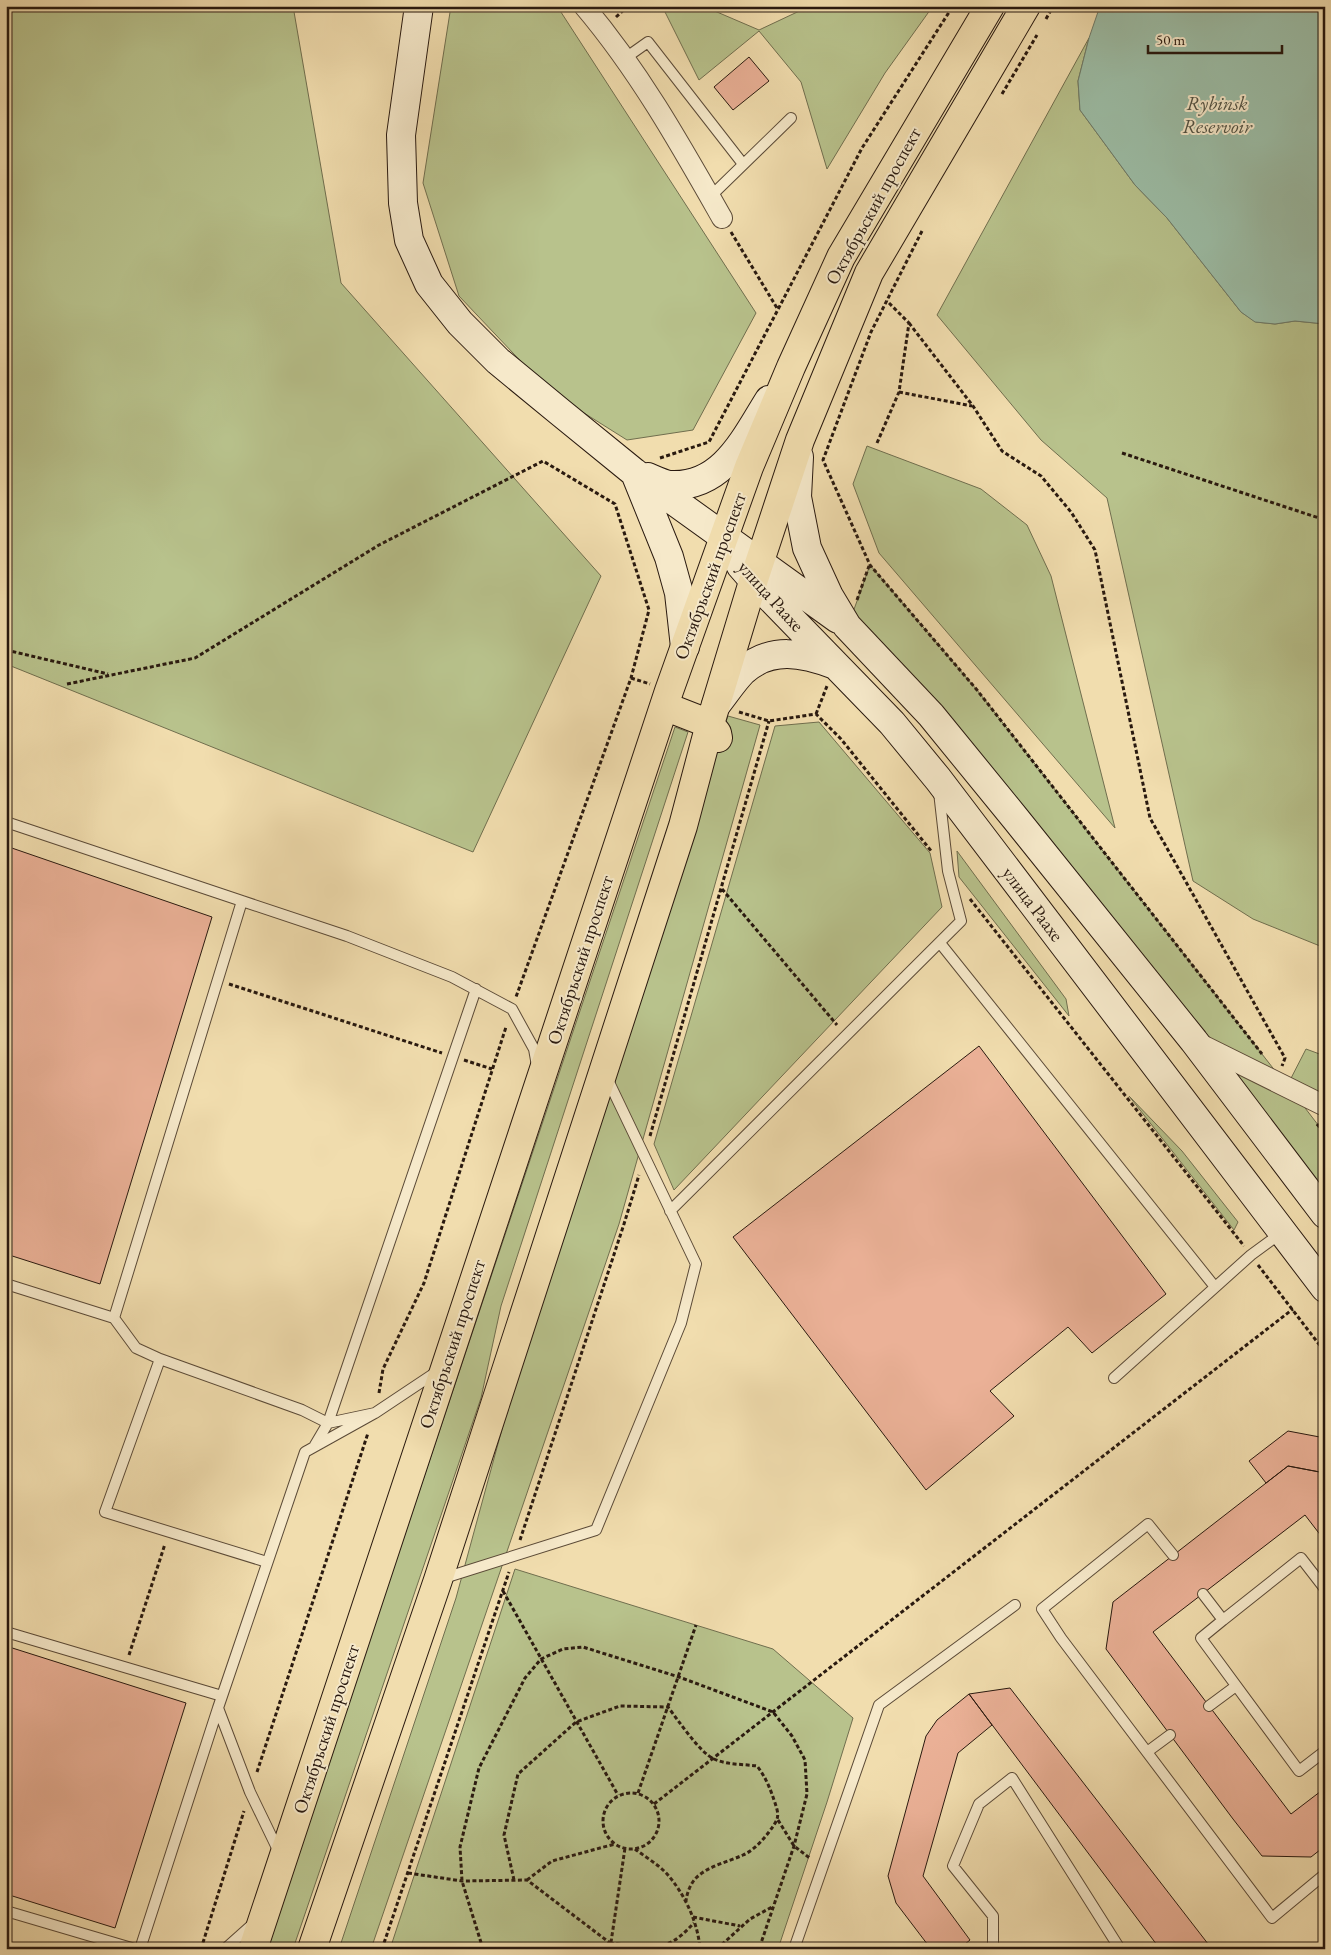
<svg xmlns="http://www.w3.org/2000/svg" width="1331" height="1955" viewBox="0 0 1331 1955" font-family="'EB Garamond',serif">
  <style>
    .green { fill: #b8c28c; stroke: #706e4e }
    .water { fill: #9cbda6; stroke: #6e7b6a }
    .building { fill: #ebb197; stroke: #29190f }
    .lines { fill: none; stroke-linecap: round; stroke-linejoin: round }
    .lane-casing { stroke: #5b4a37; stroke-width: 12 }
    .street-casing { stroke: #5b4a37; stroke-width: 22 }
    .secondary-casing { stroke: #29190f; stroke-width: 30 }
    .primary-casing { stroke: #29190f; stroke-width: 30 }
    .path { stroke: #29190f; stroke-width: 3; stroke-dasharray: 4 2.5; stroke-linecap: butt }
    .lane { stroke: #f6e9ca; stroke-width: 10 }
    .street { stroke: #f6e9ca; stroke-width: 20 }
    .secondary { stroke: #f6e9ca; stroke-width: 28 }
    .primary { stroke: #f1ddae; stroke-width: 28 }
    .labels { text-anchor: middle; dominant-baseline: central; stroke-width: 4; stroke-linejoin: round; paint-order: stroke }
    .street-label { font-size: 19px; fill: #29190f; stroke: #f6e9ca }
    .water-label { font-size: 20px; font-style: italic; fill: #515244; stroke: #f6e9ca }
  </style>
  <rect width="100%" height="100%" fill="#f1ddae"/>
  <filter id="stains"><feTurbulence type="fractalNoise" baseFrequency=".004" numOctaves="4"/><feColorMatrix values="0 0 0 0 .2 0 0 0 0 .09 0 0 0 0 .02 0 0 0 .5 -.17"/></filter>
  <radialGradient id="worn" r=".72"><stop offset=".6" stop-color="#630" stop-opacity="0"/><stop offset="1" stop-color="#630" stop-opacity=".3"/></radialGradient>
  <path class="green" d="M6,6H293L341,283L601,576L473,852L6,664Z
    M451,6H557L756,313L693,430L627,440L549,391L459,296L423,183Z
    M662,6H703L759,30L810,6H933L885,73L827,169L801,82L759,31L699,80Z
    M1089,38L1078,81L1080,110L1135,185L1167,218L1241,312L1256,322L1275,324L1295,321L1325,324V948L1253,919L1193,881L1107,498L1041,440L937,315Z
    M867,446L981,489L1027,525L1051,576L1115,828L879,553L853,484Z
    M870,565L977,690L1287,1086L1306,1049L1325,1056V1106L1289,1087L1325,1134V1214L848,626Z
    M728,716L760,725L619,1224L371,1949H339L456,1598L550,1253L689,829Z
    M819,722L930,853L942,907L674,1190L654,1144L775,726Z
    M675,727L688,732L501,1306L481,1398L293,1949H266Z
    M957,851L1066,999L1069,1016L959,877Z
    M1129,1096L1182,1151L1238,1222L1234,1230Z
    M515,1569L773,1649L853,1718L827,1802L778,1949H390Z"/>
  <path class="water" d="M1100,6H1325V324L1295,321L1275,324L1255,322L1241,312L1167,218L1135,185L1080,110L1078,81L1089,38Z"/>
  <path class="building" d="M749,57L769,81L733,110L714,87Z
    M6,846L212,917L100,1284L6,1254Z
    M979,1046L1166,1294L1092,1353L1068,1327L990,1391L1014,1416L926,1490L733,1237Z
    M1288,1431L1325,1438V1473L1288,1466L1266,1483L1249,1461Z
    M1288,1466L1325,1473V1541L1305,1515L1153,1632L1291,1814L1325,1788V1846L1311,1857L1262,1856L1233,1819L1106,1649L1113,1602Z
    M6,1646L186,1703L115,1928L6,1894Z
    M1010,1688L1212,1949H1160L969,1694Z
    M969,1694L992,1725L958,1753L923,1876L970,1940L959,1949H931L896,1903L888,1876L926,1736L937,1720Z"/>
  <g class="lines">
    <defs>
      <path id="lane" d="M624,59L648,42L743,164
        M710,197L791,118
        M6,822L242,901
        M940,943L1215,1287
        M670,1211L961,921L948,871L939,792
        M6,1284L114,1318
        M160,1359L105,1512L267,1562
        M1114,1378L1251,1255L1281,1233
        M375,1413L328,1423L302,1410L160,1359L136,1348L114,1318L242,901L347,936L452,977L512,1009L534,1049L537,1066
        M315,1445L328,1423L476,989
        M1173,1555L1148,1524L1042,1609L1061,1638L1272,1918L1325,1874
        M441,1579L596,1530L681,1323L696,1264L607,1078
        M1203,1594L1223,1620L1201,1638L1299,1771L1325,1751
        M1223,1620L1301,1558L1325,1589
        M6,1632L222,1696
        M1209,1706L1236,1686
        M1147,1752L1170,1735
        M279,1852L250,1792L218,1708L305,1452L375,1413L438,1371
        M6,1911L135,1949
        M140,1949L218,1708
        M225,1949L253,1924
        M794,1949L879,1705L1015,1605
        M993,1949V1916L953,1866L979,1804L1012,1778L1120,1949"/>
      <path id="street" d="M584,6C639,71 680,144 722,218
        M1198,1043L1325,1106"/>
      <path id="secondary" d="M419,6L401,135L403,203L409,240L429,284L460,323L498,361L560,412L635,473L838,619
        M799,457L797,497L807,548L829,596L847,626L931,715L1015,818L1194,1041L1325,1214
        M635,473L669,557L679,593L685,647
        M648,477C655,480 663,484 670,485C723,488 745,438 769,400
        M724,536L741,566L754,581L892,723L938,779L1325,1288
        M716,705C725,694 733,681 743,671C771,646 803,653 835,665"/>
      <path id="primary" d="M664,706L710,724L717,733L718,738
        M253,1949L669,691L749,467L791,367L841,257L990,6
        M312,1949L438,1580L683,826L710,724L752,585L800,440L869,273L1026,6"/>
    </defs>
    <use href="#lane" class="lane-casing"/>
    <use href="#street" class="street-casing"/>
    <use href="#secondary" class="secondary-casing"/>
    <use href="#primary" class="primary-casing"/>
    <path class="path" d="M616,17L628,6
      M1046,19L1053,6
      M1002,94L1037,35
      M922,231L871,332L823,460L870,565L977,690L1262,1054
      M731,232L777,308
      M909,323L973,406L1002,451L1041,476L1071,512L1095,550L1150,818L1285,1058L1282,1066
      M899,392L972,406
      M877,443L899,392L909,323L887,301
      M1122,453L1325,520
      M660,458L709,442L862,148L953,6
      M857,600L869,566
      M6,650L108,674
      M631,678L650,684
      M67,684L195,658L379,545L543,461L615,504L649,610L631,678L516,997
      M739,712L769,721L816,714L841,739L932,852
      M816,714L827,686
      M722,889L837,1025
      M970,899L1244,1246
      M229,984L442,1053
      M464,1060L492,1069
      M1317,1124L1325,1134
      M650,1136L769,721
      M1258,1265L1325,1352
      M379,1393L383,1369L424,1283L506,1027
      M520,1540L624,1224L639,1175
      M503,1591L618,1795
      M129,1655L165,1544
      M257,1772L368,1433
      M638,1793L696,1625
      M603 1821a28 28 0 1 1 56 0a28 28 0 1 1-56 0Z
      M654,1804L1293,1309
      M778,1820L794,1846L811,1859
      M635,1849C645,1857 658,1864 667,1874C684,1893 698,1922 700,1949
      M408,1873L462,1881L527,1880L610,1943L615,1949
      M514,1880L504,1835L518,1774L576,1722L620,1706L668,1707C678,1720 700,1753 714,1759C727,1765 743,1764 757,1766C765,1776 770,1788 774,1800C780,1817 779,1818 769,1832C762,1841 754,1850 743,1855C728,1862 707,1866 695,1879C690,1885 687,1893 686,1901
      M527,1880L552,1861L615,1844
      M693,1917L740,1926
      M610,1943C626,1945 651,1949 666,1944C677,1941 686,1931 694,1923
      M201,1949L244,1811
      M382,1949L509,1572
      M483,1949L462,1881L460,1847L479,1768L525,1678L541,1659L563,1649L583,1647L679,1677L773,1712L792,1736L805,1760L807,1794L794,1846L759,1949
      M610,1949L625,1848
      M717,1949L750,1919L772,1907"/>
    <use href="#lane" class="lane"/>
    <use href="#street" class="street"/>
    <use href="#secondary" class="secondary"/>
    <use href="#primary" class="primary"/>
  </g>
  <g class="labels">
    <g class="street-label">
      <text transform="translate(873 206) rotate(-61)">Октябрьский проспект</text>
      <text transform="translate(710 576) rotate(-70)">Октябрьский проспект</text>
      <text transform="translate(771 596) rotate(48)">улица Раахе</text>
      <text transform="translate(1033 904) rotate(53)">улица Раахе</text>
      <text transform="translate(580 960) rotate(-72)">Октябрьский проспект</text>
      <text transform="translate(452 1344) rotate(-72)">Октябрьский проспект</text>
      <text transform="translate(326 1729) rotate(-72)">Октябрьский проспект</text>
    </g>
    <g class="water-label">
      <text x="1217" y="103">Rybinsk<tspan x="1217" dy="23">Reservoir</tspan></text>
    </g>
  </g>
  <rect width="1331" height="1955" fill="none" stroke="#f1ddae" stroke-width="25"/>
  <rect x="8" y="8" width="1316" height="1940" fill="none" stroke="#29190f" stroke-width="2.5"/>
  <rect x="12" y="12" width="1306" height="1930" fill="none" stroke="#29190f"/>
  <path d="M1148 45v8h134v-8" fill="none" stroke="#29190f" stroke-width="2.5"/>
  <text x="1156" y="45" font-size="15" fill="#29190f" stroke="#f6e9ca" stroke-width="4" paint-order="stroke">50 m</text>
  <rect width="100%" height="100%" filter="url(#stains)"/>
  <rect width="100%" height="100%" fill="url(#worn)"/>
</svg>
